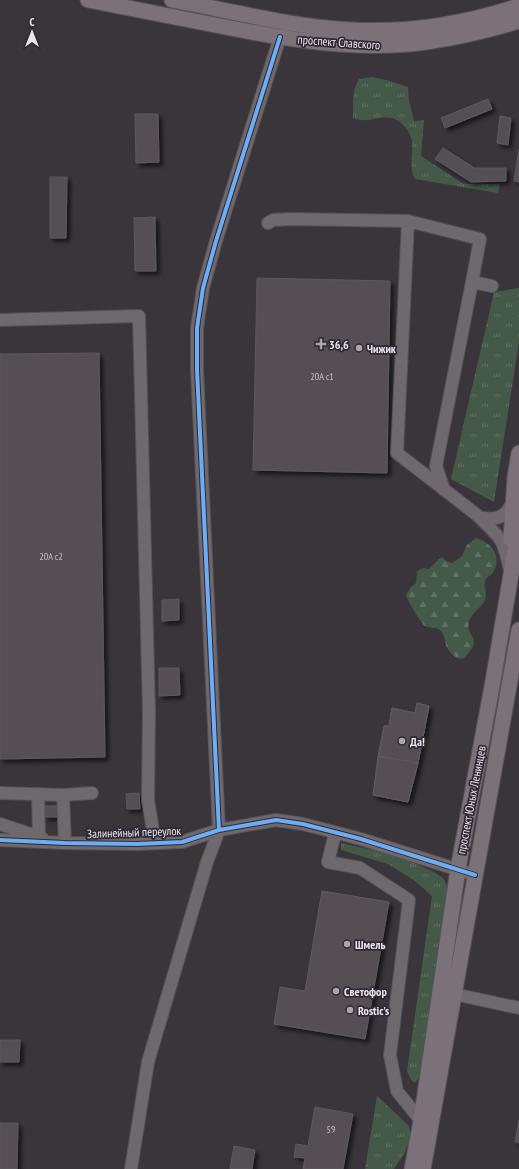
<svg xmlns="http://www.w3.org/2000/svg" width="519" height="1169" viewBox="0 0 519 1169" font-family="'PT Sans Narrow',sans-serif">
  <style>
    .grass { fill: url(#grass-tufts) }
    .forest { fill: url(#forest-firs) }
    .building { fill: #555054; stroke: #5e595d; filter: url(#shadow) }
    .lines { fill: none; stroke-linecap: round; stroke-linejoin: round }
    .minor-casing { stroke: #555257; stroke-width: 14 }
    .major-casing { stroke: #555257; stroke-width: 17 }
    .minor { stroke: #6f696d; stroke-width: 12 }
    .major { stroke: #7b7178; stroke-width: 15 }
    .cycleway-casing { stroke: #302834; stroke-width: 6 }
    .cycleway { stroke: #6dadf4; stroke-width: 4 }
    .poi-dot { fill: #aca7af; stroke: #302834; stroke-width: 1.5 }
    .labels { text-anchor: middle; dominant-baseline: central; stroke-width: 3.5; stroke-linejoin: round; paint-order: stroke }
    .number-label { font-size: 10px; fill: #c5c0c7 }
    .street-label { font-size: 12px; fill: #eae5ed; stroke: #302834 }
    .poi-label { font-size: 12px; font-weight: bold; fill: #eae5ed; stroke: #302834; text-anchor: start }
  </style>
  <defs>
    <pattern id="grass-tufts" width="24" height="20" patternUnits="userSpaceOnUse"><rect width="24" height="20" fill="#445948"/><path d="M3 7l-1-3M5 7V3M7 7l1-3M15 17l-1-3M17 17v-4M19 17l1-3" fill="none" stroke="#5f7163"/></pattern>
    <pattern id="forest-firs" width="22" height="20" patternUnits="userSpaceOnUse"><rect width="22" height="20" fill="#445948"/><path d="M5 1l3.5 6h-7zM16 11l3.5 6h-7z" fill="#5f7163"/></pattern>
    <filter id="shadow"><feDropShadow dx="3.5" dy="3.5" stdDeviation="2" flood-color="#0009"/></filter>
  </defs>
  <rect width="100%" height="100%" fill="#3a353b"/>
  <path class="grass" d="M372,77L390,81L408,87L409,101L414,121L424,120L421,156L462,183L470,184H500L498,193L415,179C406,165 418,146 408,131C389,104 374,127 353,118C353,104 352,91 359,79Z
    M519,288V342L494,502L451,479L494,292Z
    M341,843L399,856L434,872L443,878L451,894L419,1077L415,1083L411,1080L407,1071L432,896L415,881L388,864L341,850Z
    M377,1096L409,1126L411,1138L404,1154L394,1169H365Z"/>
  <path class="forest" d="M476,538C491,542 503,557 493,572C491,576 486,577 485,581C483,588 489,593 484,602C480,608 472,613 469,621C465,638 486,637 463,659L457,658C451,654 446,649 445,641C444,638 444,635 442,632C438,626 431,629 425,626C421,623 407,600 406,595L411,587L416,583L417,571L423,568L429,569C434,565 436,560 442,557L446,561L452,563L462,556L467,545Z"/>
  <path class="building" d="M488,99L492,109L445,128L441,118Z
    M135,114H158L159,162L136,163Z
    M500,116L511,118L508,145L497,143Z
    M443,148L475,168H506V181L471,182L435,159Z
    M519,149V182L514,181Z
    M50,177H67L66,238H50Z
    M155,217L156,271H135L134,218Z
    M257,278L390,281L387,473L253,470Z
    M99,353L105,757L0,759V354Z
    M179,599V620L162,621V600Z
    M159,668H179L180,695L159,696Z
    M417,703L429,706L418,763L378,756L384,726H389L392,708L415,713Z
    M417,703L429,706L418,763L408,802L373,795L384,726H389L392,708L415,713Z
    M378,756L418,763L408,802L373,795Z
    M139,793L140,809H127L126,794Z
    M44,806H59V817H44Z
    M322,891L389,902L365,1039L274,1024L280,987L305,991Z
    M0,1040H20L19,1062H0Z
    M315,1107L353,1114L343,1169H303L305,1158L294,1157L296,1144L308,1146Z
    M519,1120V1143L515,1142Z
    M0,1123H18L17,1169H0Z
    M234,1146L255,1150L252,1169H230Z"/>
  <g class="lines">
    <defs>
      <path id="minor" d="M408,221L397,453L477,515L496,534L502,542L506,554L510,570
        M268,223L273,220L291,219L408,221L480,239L472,282
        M0,320L139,316L149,712L148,800L155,843
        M444,490L436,466L472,282L492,286
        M479,517C496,521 506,518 513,501
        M0,793L63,795L92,793
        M38,794L39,837
        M63,795L65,843
        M0,824L42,838
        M335,833L328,862L360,868L409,900L390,1055L397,1091L421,1121
        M0,840L65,843L137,844L182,842L219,830L276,820L303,824L361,839L475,875
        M454,994L519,1008
        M131,1169L148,1062L207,862L219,830L197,370V328L203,288L216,241L280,37"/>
      <path id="major" d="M88,0C129,8 169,16 210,24C270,36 332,48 394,45C436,43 478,33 519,21
        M172,0C231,11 292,27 352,30C408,33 465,24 519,6
        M511,539L515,477L519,453
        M412,1169L421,1121L458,869L493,681L519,527
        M423,1169L519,630"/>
    </defs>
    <use href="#minor" class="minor-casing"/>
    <use href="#major" class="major-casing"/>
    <use href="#minor" class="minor"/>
    <use href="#major" class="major"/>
    <defs>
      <path id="cycleway" d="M219,830L197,370V328L203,288L216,241L280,37
        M0,840L65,843L137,844L182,842L219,830L276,820L303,824L361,839L475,875"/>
    </defs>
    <use href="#cycleway" class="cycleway-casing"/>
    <use href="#cycleway" class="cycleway"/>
  </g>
  <g class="poi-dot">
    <path d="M319 338h4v4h4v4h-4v4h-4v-4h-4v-4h4z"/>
    <circle cx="359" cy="348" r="4"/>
    <circle cx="402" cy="741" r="4"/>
    <circle cx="347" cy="944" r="4"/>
    <circle cx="336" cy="991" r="4"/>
    <circle cx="350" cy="1010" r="4"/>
  </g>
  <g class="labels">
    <g class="number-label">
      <text x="322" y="376">20А с1</text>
      <text x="51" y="556">20А с2</text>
      <text x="331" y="1129">59</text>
    </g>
    <g class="street-label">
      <text transform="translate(339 42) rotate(4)">проспект Славского</text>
      <text transform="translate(471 800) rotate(-79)">проспект Юных Ленинцев</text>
      <text transform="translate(134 832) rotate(-2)">Залинейный переулок</text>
    </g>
    <g class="poi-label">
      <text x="329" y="344">36,6</text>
      <text x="367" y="348">Чижик</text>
      <text x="410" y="741">Да!</text>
      <text x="355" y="944">Шмель</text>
      <text x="344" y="991">Светофор</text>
      <text x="358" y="1010">Rostic's</text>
    </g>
  </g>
  <g transform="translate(32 32)" stroke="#302834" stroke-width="3" paint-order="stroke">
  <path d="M0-3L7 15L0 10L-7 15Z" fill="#eae5ed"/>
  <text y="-6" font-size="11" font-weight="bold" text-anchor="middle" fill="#eae5ed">С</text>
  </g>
</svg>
